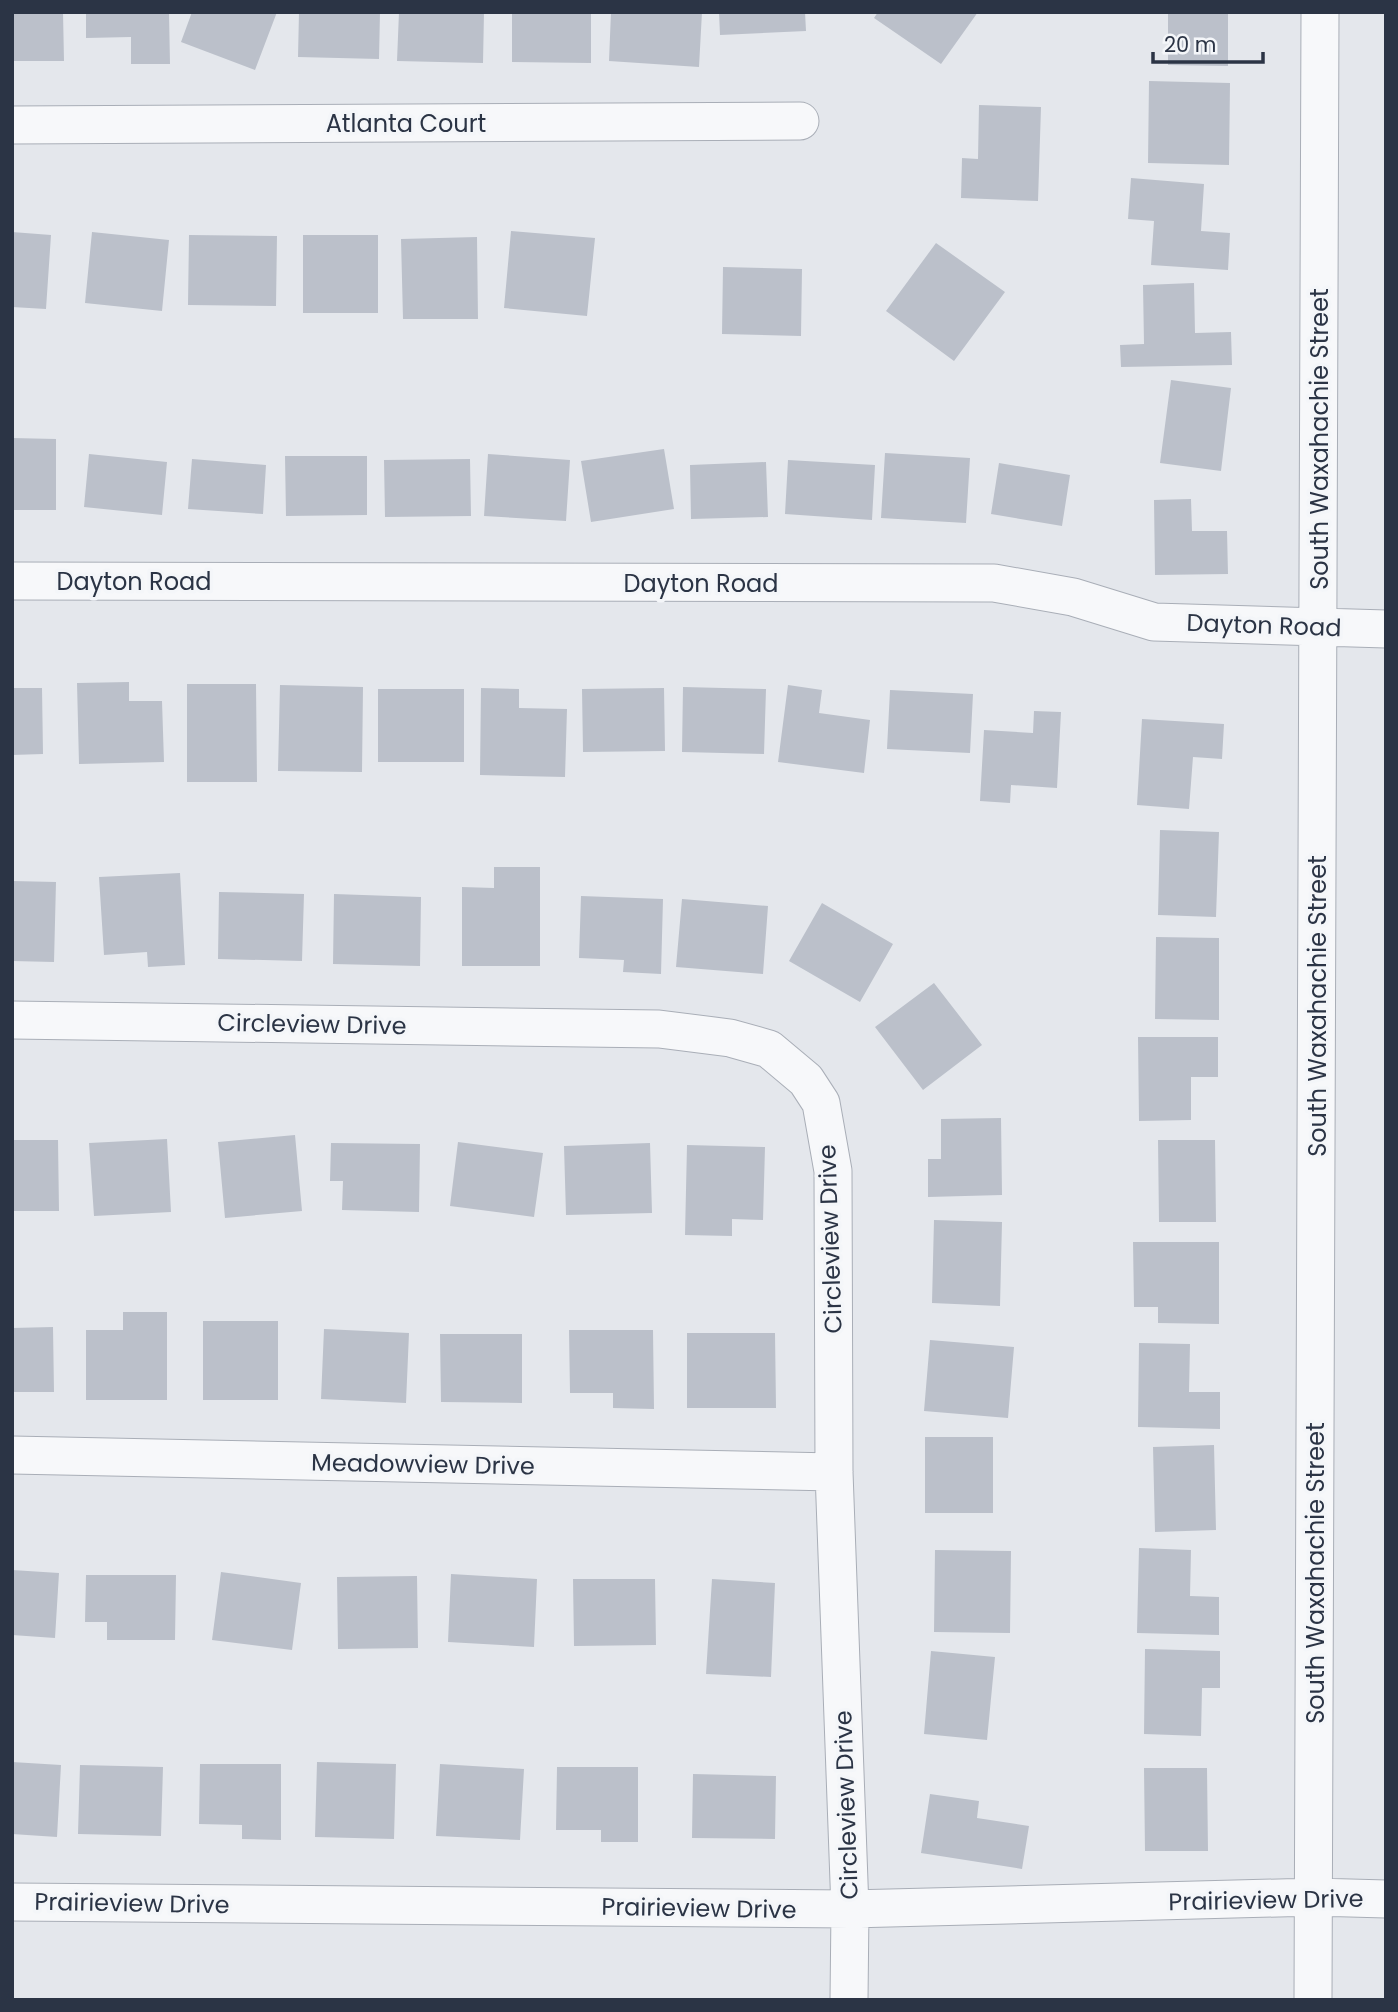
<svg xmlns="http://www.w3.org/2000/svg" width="1398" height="2012" viewBox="0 0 1398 2012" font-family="Poppins,sans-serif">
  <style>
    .building { fill: #bbc0ca }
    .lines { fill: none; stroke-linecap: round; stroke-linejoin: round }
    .minor-casing { stroke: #a9aeb7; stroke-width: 39 }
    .minor { stroke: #f7f8fa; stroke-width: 37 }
    .labels { text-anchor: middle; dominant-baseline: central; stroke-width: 7; stroke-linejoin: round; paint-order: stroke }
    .street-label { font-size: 24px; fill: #2b3445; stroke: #f4f6f9 }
  </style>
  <rect width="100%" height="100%" fill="#e4e7ec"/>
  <path class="building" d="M12,12H63L64,61H12Z
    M86,12H169L170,64H131V37L86,38Z
    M192,12H277L255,70L181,42Z
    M299,12H380L379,59L298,57Z
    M399,12H484L483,63L397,61Z
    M512,12H591V63L512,62Z
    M611,12H702L699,67L609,61Z
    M719,12H805L806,31L720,35Z
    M878,12H978L941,64L874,18Z
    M1168,12H1228V66L1168,65Z
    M1149,81L1230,83L1229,165L1148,163Z
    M979,105L1041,107L1038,201L961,198L962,158L978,159Z
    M1131,178L1204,184L1201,231L1230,233L1228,270L1151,265L1154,221L1128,219Z
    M511,231L595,238L587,316L504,308Z
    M12,232L51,235L46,309L12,307Z
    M92,232L169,240L162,311L85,303Z
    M189,235L277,236L276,306L188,305Z
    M303,235H378V313H303Z
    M477,237L478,319H403L401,239Z
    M936,243L1005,292L954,361L886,311Z
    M723,267L802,269L801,336L722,334Z
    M1194,283L1195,333L1231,332L1232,365L1121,367L1120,345L1144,344L1143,285Z
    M1171,380L1231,388L1221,471L1160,463Z
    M12,438L56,439V510H12Z
    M664,449L674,509L591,522L581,461Z
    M885,453L970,458L966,523L881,518Z
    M89,454L167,462L162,515L84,507Z
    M488,454L570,460L566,521L484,516Z
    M285,456H367V515L286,516Z
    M192,459L266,465L263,514L188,509Z
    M470,459L471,516L385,517L384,460Z
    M788,460L875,465L872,520L785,514Z
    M766,462L768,517L691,519L690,465Z
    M999,463L1070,475L1062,526L991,514Z
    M1191,499L1192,531H1227L1228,574L1155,575L1154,500Z
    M129,682V701H162L164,762L79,764L77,683Z
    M187,684H256L257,782H187Z
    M280,685L363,687L362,772L278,771Z
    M788,685L822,690L819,713L870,720L864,773L778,762Z
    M683,687L766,689L764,754L682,752Z
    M12,688H42L43,754L12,755Z
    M481,688L519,689V708L567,709L565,777L480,775Z
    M664,688L665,751L583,752L582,689Z
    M378,689H464V762H378Z
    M890,690L973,694L970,753L887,749Z
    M1034,711L1061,712L1057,788L1011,785L1010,803L980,801L984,730L1033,733Z
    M1142,719L1224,724L1222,759L1193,757L1189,809L1137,805Z
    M1160,830L1219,832L1216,917L1158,915Z
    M494,867H540V966H462V887L494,888Z
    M180,873L185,965L148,967L147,952L104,955L99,877Z
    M12,881L56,882L54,962L12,961Z
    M219,892L304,894L302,961L218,959Z
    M334,894L421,897L420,966L333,964Z
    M581,896L663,899L661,974L623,972L624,960L579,958Z
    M682,899L768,906L763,974L676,967Z
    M822,903L893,944L860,1002L789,961Z
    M1156,937L1219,938V1020L1155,1019Z
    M934,983L982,1045L923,1090L875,1027Z
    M1138,1037H1218V1077H1191V1120L1139,1121Z
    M1001,1118L1002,1195L928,1197V1159H941V1119Z
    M295,1135L302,1211L225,1218L218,1142Z
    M167,1139L171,1212L94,1216L89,1143Z
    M12,1140H58L59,1211H12Z
    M1158,1140H1215L1216,1222H1159Z
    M458,1142L543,1153L534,1217L450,1206Z
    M331,1143L420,1144L419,1212L342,1210L343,1181H330Z
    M650,1143L652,1213L566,1215L564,1146Z
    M687,1145L765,1147L763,1220L732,1219V1236L685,1235Z
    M934,1220L1002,1222L1000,1306L932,1303Z
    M1133,1242H1219V1324L1158,1323V1307H1134Z
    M123,1312H167V1400H86V1330H123Z
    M203,1321H278V1400H203Z
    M53,1327L54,1392H12V1328Z
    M324,1329L409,1333L406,1403L321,1399Z
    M569,1330H653L654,1409L613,1408V1393H570Z
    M687,1333H775L776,1408H687Z
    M440,1334H522V1403L441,1402Z
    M930,1340L1014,1347L1008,1418L924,1411Z
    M1139,1343L1190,1344L1189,1392H1220V1429L1138,1427Z
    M925,1437H993V1513H925Z
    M1214,1445L1216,1530L1155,1532L1153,1447Z
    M1139,1548L1191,1550L1190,1596L1219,1597V1635L1137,1633Z
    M935,1550L1011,1551L1010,1633L934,1632Z
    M12,1570L59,1573L55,1638L12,1635Z
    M221,1572L301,1583L292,1650L212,1640Z
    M451,1574L537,1579L534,1647L448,1642Z
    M86,1575H176L175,1640H107V1622H85Z
    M417,1576L418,1648L338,1649L337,1577Z
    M573,1579H655L656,1645L574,1646Z
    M712,1579L775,1583L771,1677L706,1674Z
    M1145,1649L1220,1651V1688H1202L1201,1736L1144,1734Z
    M931,1651L995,1657L987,1740L924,1734Z
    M12,1762L61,1765L57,1837L12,1834Z
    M317,1762L396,1764L394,1839L315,1837Z
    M200,1764H281V1840L242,1839V1825L199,1824Z
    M440,1764L524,1769L520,1840L436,1836Z
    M80,1765L163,1767L161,1836L78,1834Z
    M557,1767H638V1842H601V1830H556Z
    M1144,1768H1207L1208,1851H1145Z
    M693,1774L776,1776L775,1839L692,1838Z
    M930,1794L979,1801L977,1818L1029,1826L1022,1869L921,1853Z"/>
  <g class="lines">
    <defs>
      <path id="minor" d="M12,125L800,121
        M12,581L994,583L1073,597L1154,622L1386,629
        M12,1020L659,1029L730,1038L769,1049L806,1080L821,1103L833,1171L834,1472L850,1909L849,2000
        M12,1455L834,1472
        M12,1902L850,1909L1314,1897L1386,1899
        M1313,2000L1320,12"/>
    </defs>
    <use href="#minor" class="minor-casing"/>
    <use href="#minor" class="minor"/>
  </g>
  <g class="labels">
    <g class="street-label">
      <text x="406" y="123">Atlanta Court</text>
      <text transform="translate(1319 439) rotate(-90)">South Waxahachie Street</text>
      <text x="134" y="581">Dayton Road</text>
      <text x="701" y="583">Dayton Road</text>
      <text transform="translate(1264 625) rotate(2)">Dayton Road</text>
      <text transform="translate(1317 1006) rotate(-90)">South Waxahachie Street</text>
      <text transform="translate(312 1024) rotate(1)">Circleview Drive</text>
      <text transform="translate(830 1239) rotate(-92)">Circleview Drive</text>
      <text transform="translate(423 1464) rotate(1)">Meadowview Drive</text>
      <text transform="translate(1315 1573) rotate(-90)">South Waxahachie Street</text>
      <text transform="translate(846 1805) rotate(-92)">Circleview Drive</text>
      <text transform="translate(1266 1900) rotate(-1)">Prairieview Drive</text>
      <text transform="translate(132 1903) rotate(1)">Prairieview Drive</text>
      <text transform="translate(699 1908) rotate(1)">Prairieview Drive</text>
    </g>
  </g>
  <rect width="1398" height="2012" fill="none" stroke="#2b3445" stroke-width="28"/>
  <path d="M1153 52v10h110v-10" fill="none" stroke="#2b3445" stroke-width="3.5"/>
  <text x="1164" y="52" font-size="21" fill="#2b3445" stroke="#f4f6f9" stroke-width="5" paint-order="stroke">20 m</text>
</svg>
